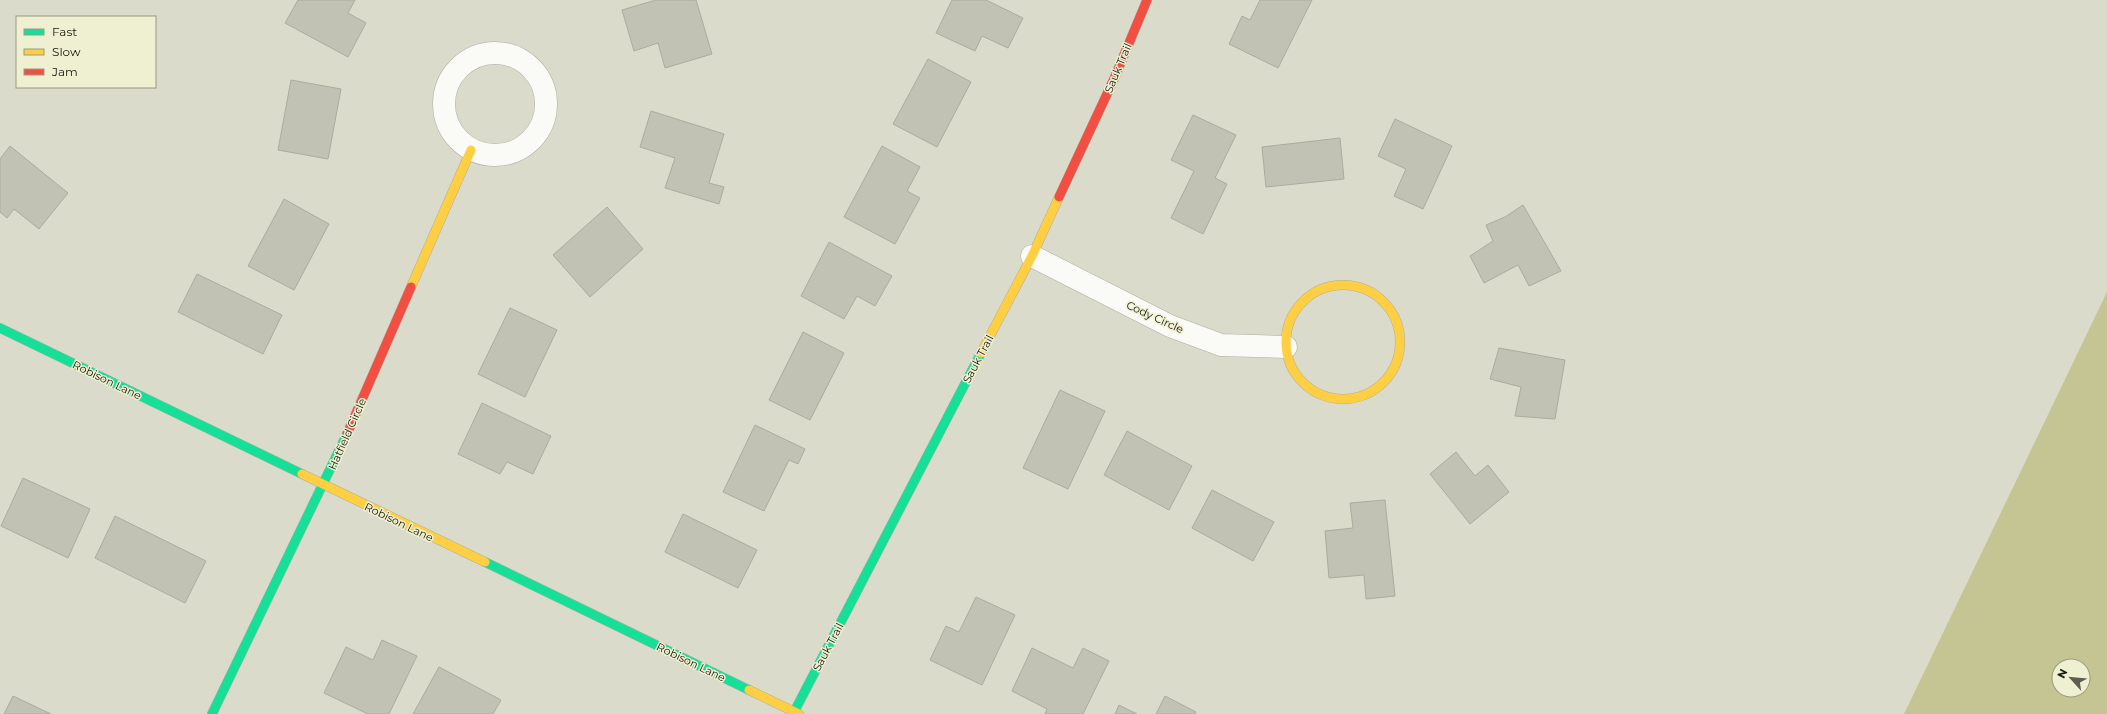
<svg xmlns="http://www.w3.org/2000/svg" width="2107" height="714" viewBox="0 0 2107 714" font-family="Montserrat,sans-serif">
  <style>
    .forest { fill: #c5c493; fill-rule: evenodd }
    .building { fill: #c1c1b4; stroke: #abab9e }
    .lines { fill: none; stroke-linecap: round; stroke-linejoin: round }
    .street-casing { stroke: #aeaea1; stroke-width: 23 }
    .fast-casing { stroke: #aeaea1; stroke-width: 10 }
    .slow-casing { stroke: #aeaea1; stroke-width: 10 }
    .jam-casing { stroke: #aeaea1; stroke-width: 10 }
    .street { stroke: #fafaf7; stroke-width: 22 }
    .fast { stroke: #16e098; stroke-width: 9 }
    .slow { stroke: #ffcf43; stroke-width: 9 }
    .jam { stroke: #f24e42; stroke-width: 9 }
    .labels { text-anchor: middle; dominant-baseline: central; stroke-width: 3; stroke-linejoin: round; paint-order: stroke }
    .street-label { font-size: 11px; fill: #19190e; stroke: #eff0d1 }
  </style>
  <rect width="100%" height="100%" fill="#dbdbcb"/>
  <path class="forest" d="M2107,292V714H1904ZM2059,666H2083V690H2059Z"/>
  <path class="building" d="M298,0H355L348,13L366,23L348,57L285,23Z
    M656,0H696L712,54L665,68L658,43L634,51L622,10Z
    M952,0H986L1023,18L1008,48L982,36L975,51L936,33Z
    M1260,0H1312L1278,68L1229,44L1242,16L1250,20Z
    M928,59L971,82L937,147L893,124Z
    M291,80L341,89L328,159L278,150Z
    M651,111L724,134L709,183L724,187L719,204L665,188L675,158L640,147Z
    M1193,115L1236,135L1215,178L1227,184L1203,234L1171,218L1194,171L1171,160Z
    M1395,119L1452,146L1423,209L1394,196L1406,169L1378,156Z
    M1340,138L1344,179L1266,187L1262,147Z
    M10,146L68,193L39,229L14,209L7,218L0,212V159Z
    M882,146L920,167L907,191L920,198L895,244L844,217Z
    M284,199L329,224L294,290L248,266Z
    M1523,205L1561,271L1529,286L1518,265L1484,283L1470,256L1493,241L1486,225L1505,217Z
    M607,207L643,249L590,297L553,255Z
    M829,242L892,276L875,306L857,296L844,319L801,296Z
    M197,274L282,315L263,354L178,312Z
    M510,308L557,330L525,397L478,374Z
    M803,332L844,353L810,420L769,400Z
    M1499,348L1565,360L1555,419L1515,416L1521,387L1490,379Z
    M1060,390L1105,411L1068,489L1023,468Z
    M482,403L551,436L533,474L507,462L500,474L458,454Z
    M755,425L805,449L798,464L789,460L764,511L723,492Z
    M1127,431L1192,466L1169,510L1104,475Z
    M1456,452L1475,476L1488,465L1509,492L1470,524L1430,474Z
    M23,478L90,509L68,558L1,526Z
    M1212,490L1274,522L1253,561L1192,528Z
    M1385,500L1395,596L1366,599L1364,575L1329,578L1325,531L1353,528L1350,503Z
    M683,514L757,550L738,588L665,552Z
    M115,516L206,561L185,603L95,558Z
    M976,597L1015,615L982,685L930,660L946,626L959,632Z
    M382,640L417,656L389,714H368L324,693L346,647L373,660Z
    M1032,648L1073,668L1083,648L1109,661L1083,714H1045L1047,709L1012,691Z
    M439,667L501,700L493,714H413Z
    M13,696L51,714H4Z
    M1165,696L1196,712L1195,714H1156Z
    M1119,705L1137,714H1115Z"/>
  <g class="lines">
    <defs>
      <path id="street" d="M444 104a51 51 0 1 1 102 0a51 51 0 1 1-102 0Z
        M1032,256L1170,326L1221,345L1286,347"/>
      <path id="fast" d="M0,328L302,474
        M485,562L749,690
        M794,712L981,353
        M212,714L347,434"/>
      <path id="slow" d="M1286 342a57 57 0 1 1 114 0a57 57 0 1 1-114 0Z
        M411,287L471,150
        M981,353L1032,256L1059,197
        M302,474L485,562
        M749,690L799,714"/>
      <path id="jam" d="M1059,197L1114,79L1147,0
        M347,434L411,287"/>
    </defs>
    <use href="#street" class="street-casing"/>
    <use href="#fast" class="fast-casing"/>
    <use href="#slow" class="slow-casing"/>
    <use href="#jam" class="jam-casing"/>
    <use href="#street" class="street"/>
    <use href="#fast" class="fast"/>
    <use href="#slow" class="slow"/>
    <use href="#jam" class="jam"/>
  </g>
  <g class="labels">
    <g class="street-label">
      <text transform="translate(1118 68) rotate(-67)">Sauk Trail</text>
      <text transform="translate(1155 317) rotate(25)">Cody Circle</text>
      <text transform="translate(978 359) rotate(-62)">Sauk Trail</text>
      <text transform="translate(107 380) rotate(26)">Robison Lane</text>
      <text transform="translate(347 434) rotate(-66)">Hatfield Circle</text>
      <text transform="translate(399 522) rotate(26)">Robison Lane</text>
      <text transform="translate(828 647) rotate(-62)">Sauk Trail</text>
      <text transform="translate(691 662) rotate(26)">Robison Lane</text>
    </g>
  </g>
  <rect x="16" y="16" width="140" height="72" fill="#eff0d1" stroke="#999a83"/>
  <rect x="24" y="29" width="20" height="6" fill="#16e098" stroke="#999a83"/>
  <text x="52" y="36" font-size="12" fill="#19190e">Fast</text>
  <rect x="24" y="49" width="20" height="6" fill="#ffcf43" stroke="#999a83"/>
  <text x="52" y="56" font-size="12" fill="#19190e">Slow</text>
  <rect x="24" y="69" width="20" height="6" fill="#f24e42" stroke="#999a83"/>
  <text x="52" y="76" font-size="12" fill="#19190e">Jam</text>
  <g transform="translate(2071 678) rotate(297)"><circle r="19" fill="#eff0d1" stroke="#999a83"/>
  <path d="M0-3L7 15L0 10L-7 15Z" fill="#5d5d50"/>
  <text y="-6" font-size="11" font-weight="bold" text-anchor="middle" fill="#19190e">N</text>
  </g>
</svg>
